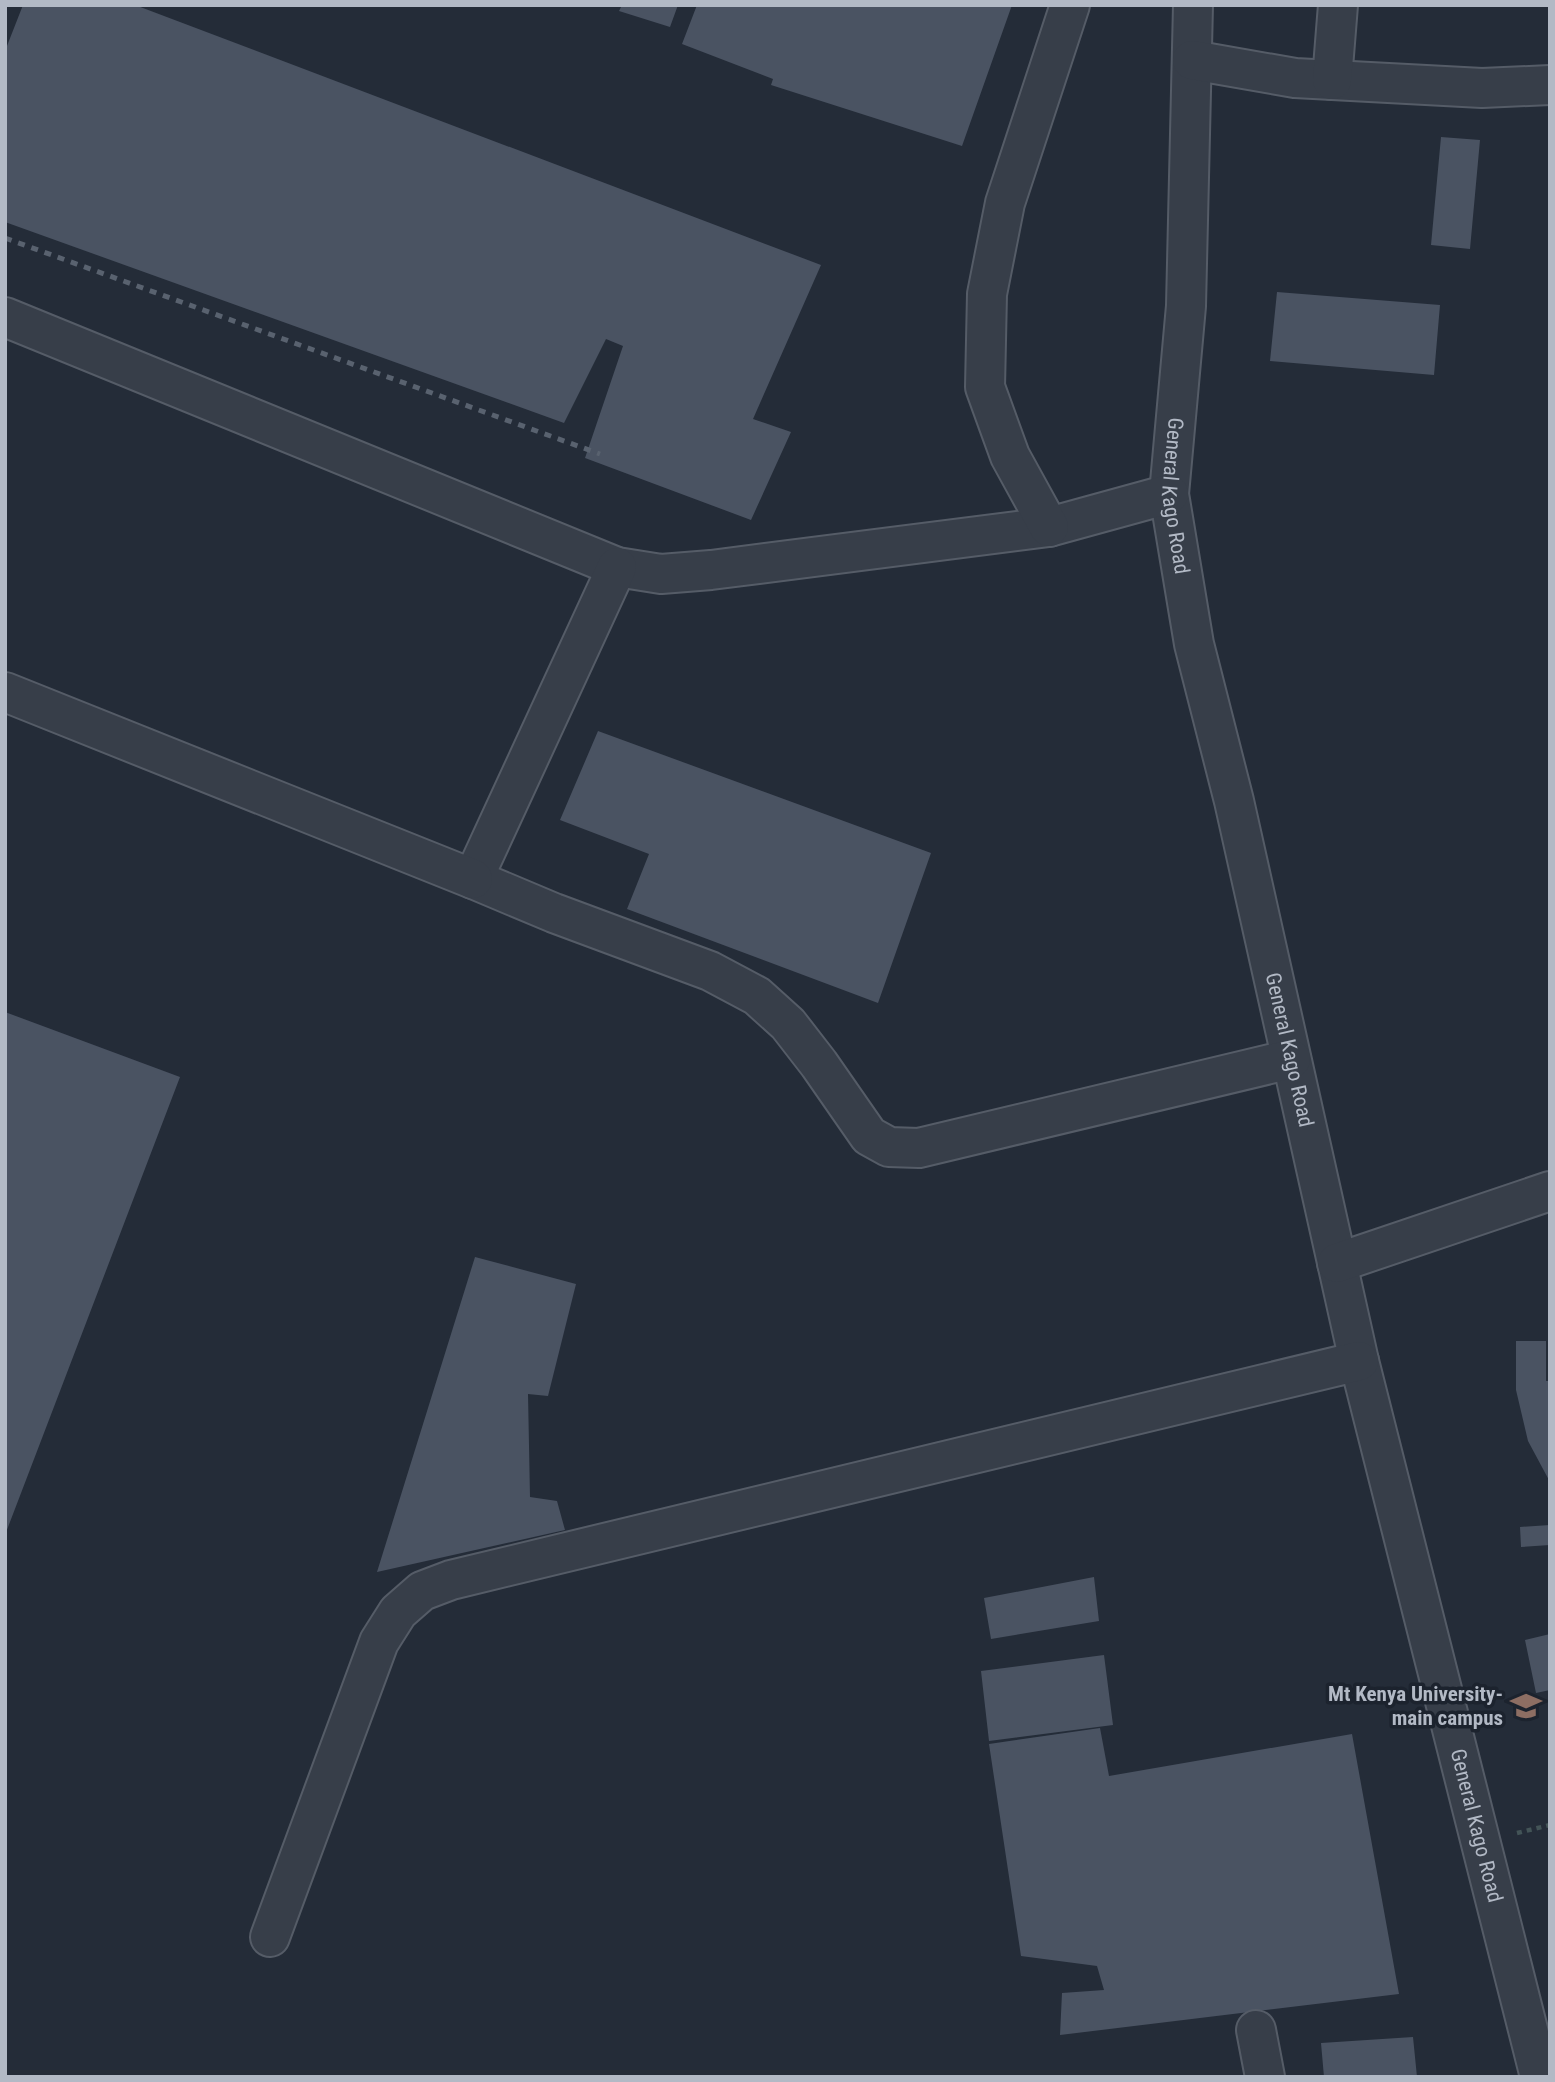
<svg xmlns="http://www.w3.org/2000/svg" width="1555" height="2082" viewBox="0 0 1555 2082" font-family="'Roboto Condensed',sans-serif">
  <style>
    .building { fill: #4a5362 }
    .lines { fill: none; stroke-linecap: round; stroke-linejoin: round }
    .minor-casing { stroke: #555c67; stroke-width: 42 }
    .path { stroke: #435457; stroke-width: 4.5; stroke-dasharray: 5 5; stroke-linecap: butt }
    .minor { stroke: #373e49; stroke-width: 38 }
    .rail { stroke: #59626f; stroke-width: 5; stroke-dasharray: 7 7; stroke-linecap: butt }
    .labels { text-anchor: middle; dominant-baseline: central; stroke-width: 7; stroke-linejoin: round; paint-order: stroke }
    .street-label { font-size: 21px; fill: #b2b9c5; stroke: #1c232e }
    .poi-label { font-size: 21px; font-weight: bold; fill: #b2b9c5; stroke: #1c232e; text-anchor: end }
  </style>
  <rect width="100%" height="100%" fill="#242c38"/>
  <path class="building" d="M23,5H135L821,265L753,419L791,432L751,520L585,458L623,346L606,339L564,423L5,222V51Z
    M622,5H678L670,27L619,11Z
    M697,5H1012L962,146L771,85L773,79L682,44Z
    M1441,137L1480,140L1470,249L1431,245Z
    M1277,292L1440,305L1434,375L1270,361Z
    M598,731L931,853L878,1003L627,909L649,854L560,820Z
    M5,1012L180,1077L5,1535Z
    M475,1257L576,1284L548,1396L528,1394L530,1497L557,1501L565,1530L377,1572Z
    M1516,1341H1546V1381H1550V1482L1528,1441L1516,1390Z
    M1550,1525V1545L1521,1547L1520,1527Z
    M1094,1577L1099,1621L991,1639L984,1598Z
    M1550,1634V1690L1536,1693L1525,1640Z
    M1104,1655L1113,1725L989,1741L981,1671Z
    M1100,1728L1109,1776L1352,1734L1399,1994L1060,2035L1062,1993L1104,1990L1097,1966L1021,1956L989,1744Z
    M1413,2037L1417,2077H1324L1321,2043Z"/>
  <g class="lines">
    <defs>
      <g id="minor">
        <path id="s1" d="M1193,5L1186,306L1169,494L1194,644L1234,801L1359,1361L1540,2077"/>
        <path d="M1192,60L1295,78L1482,88L1550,85"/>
        <path d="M1332,80L1338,5"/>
        <path d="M5,317L617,567L661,574L711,570L1049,527L1169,494"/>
        <path d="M1049,527L1010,456L985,387L987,294L1005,203L1070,5"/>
        <path d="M617,567L473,879L554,913L710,971L757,996L788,1024L819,1064L869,1136L889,1147L919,1148L1291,1059"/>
        <path d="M5,692L473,879"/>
        <path d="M1337,1263L1550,1191"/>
        <path d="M270,1937L379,1642L398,1612L422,1591L451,1580L1359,1361"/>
        <path d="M1256,2030L1265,2077"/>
      </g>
    </defs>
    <use href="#minor" class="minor-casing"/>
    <path class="path" d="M1517,1833L1550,1825"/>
    <use href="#minor" class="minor"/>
    <path class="rail" d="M5,238L600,454"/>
  </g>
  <defs>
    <symbol id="university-bare" viewBox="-9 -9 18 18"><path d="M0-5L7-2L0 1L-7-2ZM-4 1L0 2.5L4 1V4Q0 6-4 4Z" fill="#8d6e63" stroke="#1c232e" stroke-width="2.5" paint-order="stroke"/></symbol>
  </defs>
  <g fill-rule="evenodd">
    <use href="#university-bare" x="1504" y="1684" width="44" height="44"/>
  </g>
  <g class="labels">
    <g class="street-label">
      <text stroke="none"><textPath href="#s1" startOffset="492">General Kago Road</textPath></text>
      <text stroke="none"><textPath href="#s1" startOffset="1059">General Kago Road</textPath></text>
      <text stroke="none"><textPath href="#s1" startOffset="1857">General Kago Road</textPath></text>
    </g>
    <g class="poi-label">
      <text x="1503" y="1694">Mt Kenya University-<tspan x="1503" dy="24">main campus</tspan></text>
    </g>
  </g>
  <rect width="1555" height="2082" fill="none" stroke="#b2b9c5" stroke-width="14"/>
</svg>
